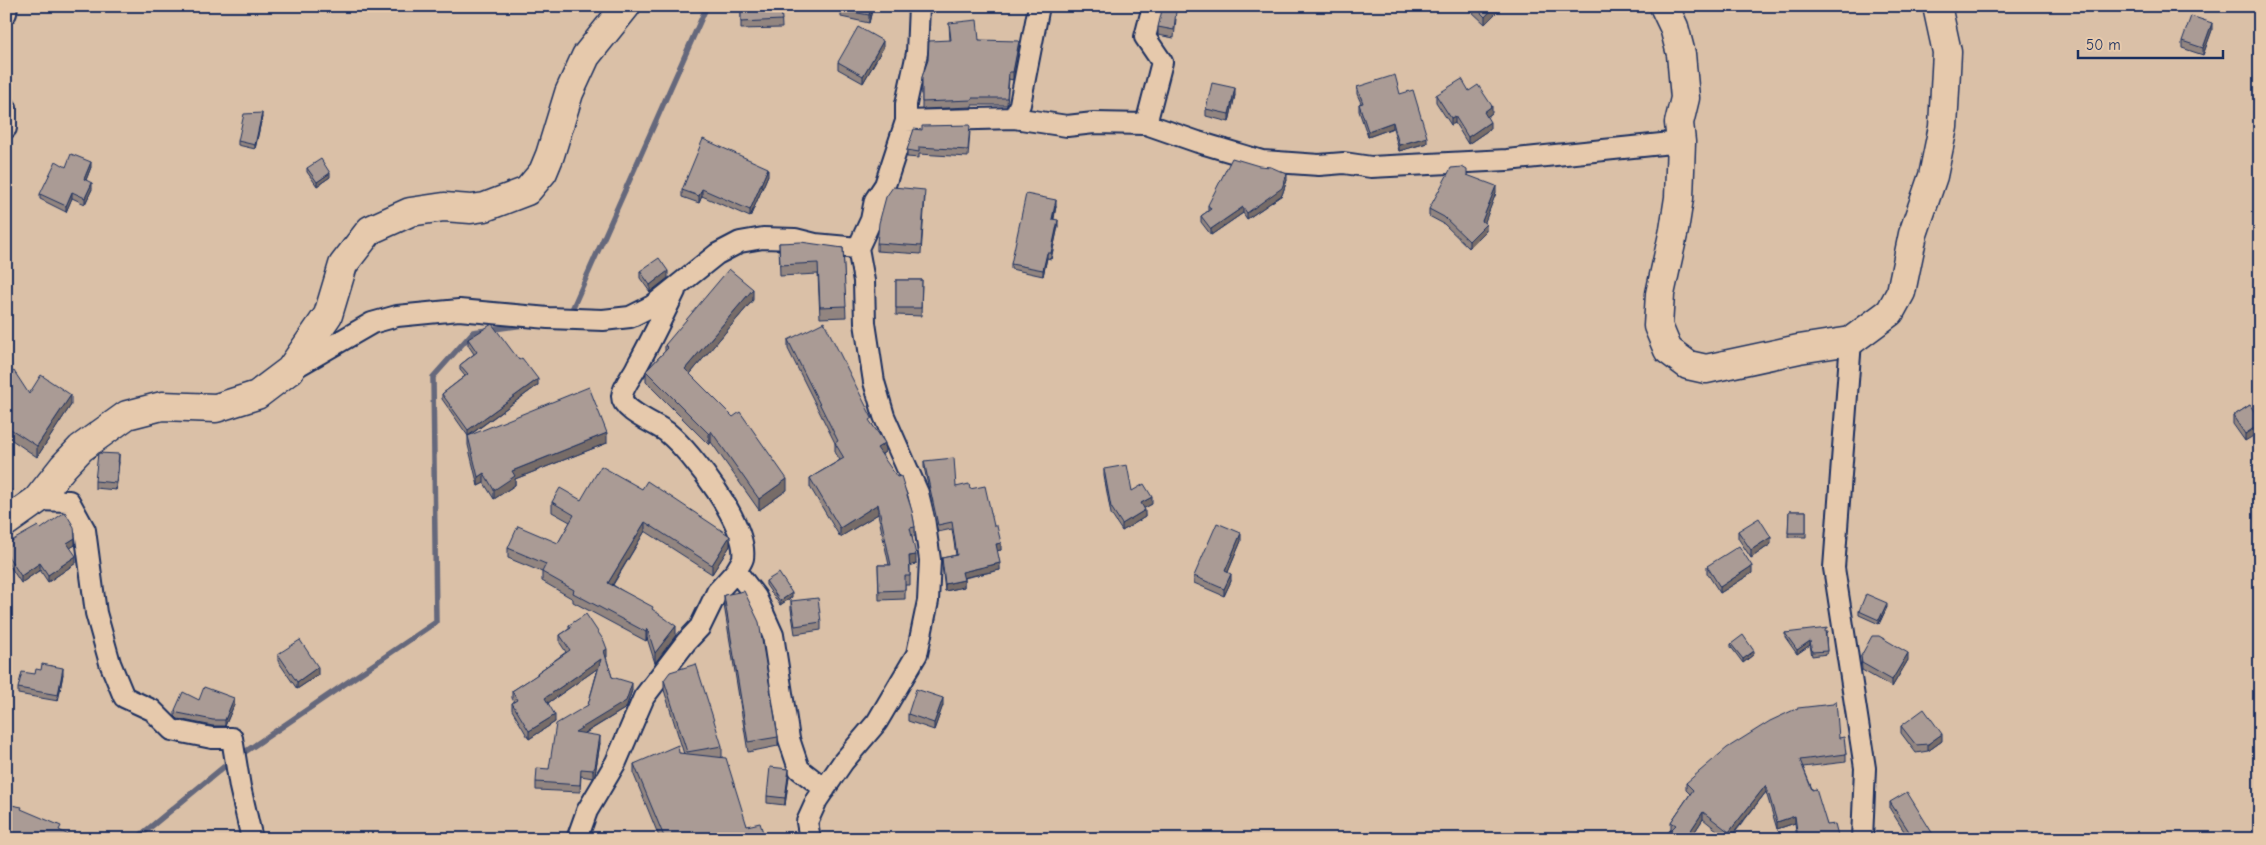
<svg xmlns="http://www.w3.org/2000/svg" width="2266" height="845" viewBox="0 0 2266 845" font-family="'Comic Neue',sans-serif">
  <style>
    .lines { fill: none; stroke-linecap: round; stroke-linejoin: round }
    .stream { stroke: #65677b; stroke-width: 5.5 }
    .minor-casing { stroke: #1b2f5e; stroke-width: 24 }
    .secondary-casing { stroke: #1b2f5e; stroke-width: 31 }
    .minor { stroke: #e6c9ac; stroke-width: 20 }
    .secondary { stroke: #e6c9ac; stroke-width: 28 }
    .wall { fill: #928580; stroke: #1b2f5e }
    .shaded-wall { fill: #776c68; stroke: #1b2f5e }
    .building { fill: #aa9b95; stroke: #1b2f5e }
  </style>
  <rect width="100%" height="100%" fill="#dac0a7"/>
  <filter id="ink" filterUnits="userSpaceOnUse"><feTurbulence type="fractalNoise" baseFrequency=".02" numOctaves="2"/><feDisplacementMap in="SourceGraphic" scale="10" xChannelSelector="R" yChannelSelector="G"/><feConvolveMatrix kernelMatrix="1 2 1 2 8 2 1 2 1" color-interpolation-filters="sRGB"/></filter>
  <g filter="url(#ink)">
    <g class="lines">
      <path class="stream" d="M570,314L707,6
        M239,756L436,622L433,377L473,332L524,325
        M136,839L231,761"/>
      <defs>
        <path id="minor" d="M6,13L7,6
          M6,108V128
          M1014,118L1020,104L1039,6
          M906,121L1014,118L1067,126L1094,123L1146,124L1198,142L1262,161L1319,165L1344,163L1371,167L1507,160L1681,142
          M1146,124L1162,62L1145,37L1153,6
          M858,248L871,220L875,200L885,185L906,121V104L917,53L919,6
          M675,291C663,316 651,341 637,366C633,375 623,386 622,396C621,411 659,425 668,433C693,454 748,525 743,558C742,562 738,567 736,571L756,597L773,635L789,739L799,769L825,789
          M1851,341L1834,568L1865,768L1862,839
          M294,368L372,323L397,316L459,310L548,318L603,320L630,317L652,306L717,254L740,242L763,238L795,239L815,244L858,248L864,281L865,323L874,382L884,416L918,493L924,518L930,560L928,601L917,654L877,722L843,762L817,800L807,822L810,839
          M37,500L69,501L85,530L96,613L110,663L124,697L152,710L172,730L212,738H232L240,787L252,839
          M577,839L587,811L616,762L644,697L686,642L700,627L717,592L736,571"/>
        <path id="secondary" d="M1664,6L1674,27L1681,54L1685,98L1679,123L1681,142L1679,198L1674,230L1660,294L1658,326L1668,350L1688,365L1706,369L1799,349L1851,341L1890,312L1901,292L1913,234L1933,176L1943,127L1947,52L1937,6
          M6,522L37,500L63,467L81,448L127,415L162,406L216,408L257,395L290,370L328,315L343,265L370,230L410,212L444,207L471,209L485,207L527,191L543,172L550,155L569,93L586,56L626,6"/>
      </defs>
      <use href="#minor" class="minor-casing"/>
      <use href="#secondary" class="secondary-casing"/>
      <use href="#minor" class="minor"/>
      <use href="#secondary" class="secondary"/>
    </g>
    <path class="wall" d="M741,6H781L782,28L741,29Z
      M873,6L869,23L841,17V10Z
      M1471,6H1503L1485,24L1471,11Z
      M1176,19L1174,38L1158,35V27Z
      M949,23L979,40L1019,48L1013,80L1009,79L1007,105H972V107L922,109V77L950,40Z
      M2212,30L2203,55L2182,48V41Z
      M883,48L863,83L838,69V62Z
      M1357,87L1400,94L1427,143L1399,151L1393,128L1368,137L1359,111V104L1361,103L1357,94Z
      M1469,91L1492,113L1487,117L1490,129L1468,144L1455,123L1451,125L1436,102V95Z
      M1235,95L1229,122L1206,116V109Z
      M262,117L255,149L238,145V141Z
      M922,130L970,131L968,157L919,154V158L907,157V150Z
      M66,167H91L86,180L92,189L85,204L72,198L66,212L40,199V194Z
      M307,168L330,177L317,186L307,172Z
      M768,175L750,217L702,196L699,203L682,197V190Z
      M1467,175L1496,193L1484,223L1486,231L1469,248L1444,224L1429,216V209Z
      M1287,180L1282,195L1247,219L1243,213L1211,235L1201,222V216L1208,211V205Z
      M925,197L921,254L877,251V243Z
      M1056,206L1054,219L1058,226L1051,259L1047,258L1043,276L1011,269V264Z
      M779,243L843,248L846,317L820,318L818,274L780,276Z
      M640,271L668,278L650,292L640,278Z
      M896,280H922L921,316L896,315Z
      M753,300L690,374L787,490L759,510L711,442L709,445L646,382V371L665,351V345Z
      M468,339L519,360L538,385L470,435L607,443L515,479V485L494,499L484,483L478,486L468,445V436L442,399V394L465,376L460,370V365L474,354L468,345Z
      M788,340L872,424L885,452L882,454L915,527V536L912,537L916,564L910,565V585H905V599L879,600L878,565H889L878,514L840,537L810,487V478L840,460L835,452V443L788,349Z
      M6,376L29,394L71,405L37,457L6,436Z
      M2250,405L2245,441L2233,424V416Z
      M924,461L956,487L970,489L994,526L1001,550H997L1000,570L964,578V587L945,591L942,565V558L956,555L952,529L938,532L924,467Z
      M119,462L116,490L95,488V481Z
      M1104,469L1132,491L1152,504L1144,508L1145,517L1122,531L1111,514L1104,476Z
      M581,500L730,546L712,574L645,531L613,585L653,610L676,635L655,663L647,638L646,641L573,602V599L542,581V572L508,558V548L558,543L570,522L552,512V502Z
      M1789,511H1806V537H1788Z
      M41,529L75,545L70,548L76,563L48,582L40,570L21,583L6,560V544Z
      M1738,531L1771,544L1751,558L1738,538Z
      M1241,541L1228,572L1231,581L1224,596L1194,583V576Z
      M1707,566L1752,573L1720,593L1707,573Z
      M766,581L792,597L780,605L766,585Z
      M724,595L778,737V746L748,752L724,605Z
      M791,601L821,622V630L795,634L791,609Z
      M1887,607L1879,624L1859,615V611Z
      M569,625L607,657H606L612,677L632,690L626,708L584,734L600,743L595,774L593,778L581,776L580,792L536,790V782L549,769L588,705L598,668L548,703L555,722L529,739L512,710V703L514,702L512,698V691L537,675V673L566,652L560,643V635L569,629Z
      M1828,632L1826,634L1827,654L1812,656L1810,645L1797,654L1785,637V633Z
      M1731,644L1754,654L1743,663L1731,647Z
      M278,654L318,675L297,689L278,661Z
      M1861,656L1908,660L1892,687L1862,670Z
      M35,674H63L58,701L18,694V688Z
      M664,680L722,746V757L719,758L747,826L765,839H660L634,775V764L679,753L684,754L664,690Z
      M199,700L234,705L225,726H213L178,719L175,716V710Z
      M943,705L934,730L908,721V714Z
      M1901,726L1942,741L1928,751L1916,753L1901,733Z
      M1839,738L1846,754V762L1803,767L1827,825L1839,839H1797L1795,823L1777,829L1766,792L1730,839H1728L1703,819L1690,839H1665V836L1671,829V822L1690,794L1686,790V783Z
      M789,776L785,805L767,803V796Z
      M1890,802L1936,839H1909L1890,809Z"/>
    <path class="shaded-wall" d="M871,6H873L869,23V15Z
      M1495,6H1503L1485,24V17Z
      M2212,23V30L2203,55V48Z
      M883,41V48L863,83V76Z
      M1019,41V48L1013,80V72Z
      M1235,88V95L1229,122V114Z
      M1492,106V113L1484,119V112Z
      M262,113V117L255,149V145Z
      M1455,116V123L1451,125V118Z
      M1393,122V128L1368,137V131Z
      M1490,122V129L1468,144V137Z
      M1427,137V143L1399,151V145Z
      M91,162V167L84,185V179Z
      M768,168V175L750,217V210Z
      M330,173V177L317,186V182Z
      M1287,174V180L1282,195L1247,219V213Z
      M92,183V189L85,204V198Z
      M1496,186V193L1483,227L1486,224V231L1469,248V241L1482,221Z
      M702,189V196L699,203V196Z
      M72,192V198L66,212V206Z
      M1056,200V206L1052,225V219Z
      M1243,207V213L1211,235V229Z
      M1058,220V226L1051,259V253Z
      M1047,253V258L1043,276V270Z
      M668,271V278L650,292V285Z
      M753,289V300L685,380V369Z
      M538,379V385L468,436V430Z
      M71,395V405L37,457V446Z
      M2260,424V432L2245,441V434Z
      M711,431V442L709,445V434Z
      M607,433V443L515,479V485L494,499V490L512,471Z
      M885,443V452L877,457V448Z
      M119,454V462L116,490V483Z
      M484,473V483L478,486V477Z
      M787,479V490L759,510V499Z
      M12,491V498L6,502V495Z
      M1152,497V504L1141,510V503Z
      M878,504V514L840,537V528Z
      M1145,510V517L1122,531V524Z
      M645,522V531L608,592V583Z
      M1241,533V541L1225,579V571Z
      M730,536V546L712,574V565Z
      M1771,537V544L1751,558V550Z
      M75,538V545L67,550V543Z
      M1001,543V550L996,551V544Z
      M916,555V564L909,566V556Z
      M76,556V563L48,582V575Z
      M40,563V570L21,583V576Z
      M1000,563V570L962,578V572Z
      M1752,566V573L1720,593V587Z
      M1231,574V581L1224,596V589Z
      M964,580V587L945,591V584Z
      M792,593V597L780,605V601Z
      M1887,603V607L1879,624V620Z
      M676,626V635L655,663V653Z
      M647,628V638L646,641V632Z
      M1810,641V645L1797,654V650Z
      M607,649V657L604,658V651Z
      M1754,651V654L1743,663V659Z
      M1908,653V660L1892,687V680Z
      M601,659V666L545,705V698Z
      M318,667V675L297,689V682Z
      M63,668V674L58,701V695Z
      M632,683V690L626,708L575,739V732Z
      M234,698V705L225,726V720Z
      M943,698V705L934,730V723Z
      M555,715V722L529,739V731Z
      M1942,734V741L1928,751V744Z
      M600,736V743L595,774L593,778V770Z
      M789,769V776L785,805V798Z
      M1766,785V792L1729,839V832Z
      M1703,812V819L1690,839H1685Z
      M1795,816V823L1777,829V822Z"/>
    <path class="building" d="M741,6H781L782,20L741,22Z
      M841,6H871L869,15L841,10Z
      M1474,6H1495L1485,17Z
      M1162,10L1176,11L1174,30L1158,27Z
      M2191,16L2212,23L2203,48L2182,41Z
      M977,20L979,40L1019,41L1013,72H1009L1007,98H972V100L922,102V77L928,60L929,41L951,40L949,23Z
      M858,27L883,41L863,76L838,62Z
      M1395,75L1400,94L1413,90L1427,137L1399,145L1393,122L1368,131L1359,104L1363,103L1357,87Z
      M1462,79L1469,91L1478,85L1492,106L1484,112L1490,122L1468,137L1455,116L1451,118L1436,95Z
      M1212,83L1235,88L1229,114L1206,109Z
      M262,113L255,145L238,141L244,114Z
      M970,125L968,150L919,147V152L907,150L914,129L922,130V126Z
      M703,139L768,168L750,210L702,189L699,196L682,190Z
      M71,154L91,162L84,179L92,183L85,198L72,192L66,206L40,194L56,161L66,167Z
      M1232,158L1259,166L1271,167L1287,174L1282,188L1247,213L1243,207L1211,229L1201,216L1211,209L1208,205Z
      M321,159L330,173L317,182L307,168Z
      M1462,167L1467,170V175L1496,186L1482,221L1486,224L1469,241L1444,217L1429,209L1451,168Z
      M893,187L925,190L921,246L877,243L879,223L886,197Z
      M1026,194L1056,200L1052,219L1058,220L1051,253H1047L1043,270L1011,264Z
      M801,242L843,248L846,306L820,307L818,263L780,265L779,243Z
      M659,258L668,271L650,285L640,271Z
      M729,269L753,289L685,369L733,417L740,412L787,479L759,499L711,431L709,434L646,371L668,348L665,345Z
      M896,280H922L921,308H896Z
      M824,322L872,418L869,420L885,443L877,448L897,477L901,476L912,511L915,527L910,528L916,555L909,556L910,576H905V590L879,591L878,565H891L878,504L840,528L810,478L844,458L835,443L838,441L788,340Z
      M492,324L519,360L522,358L538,379L468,430L442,394L468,374L460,365L477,352L468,339Z
      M14,371L29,394L41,375L71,395L37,446L6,426V421L9,417L6,412V376Z
      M589,387L607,433L512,471L515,476L494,490L484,473L478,477L468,436Z
      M2250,405L2260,420V424L2245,434L2233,416Z
      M98,453L119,454L116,483L95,481Z
      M954,458L956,487L969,484L970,489L985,486L994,526H997L1001,543L996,544L1000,563L962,572L964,580L945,584L942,558L957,555L952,522L938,525L924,461Z
      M1127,465L1132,491L1144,484L1152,497L1141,503L1145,510L1122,524L1111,507L1104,469Z
      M601,466L642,489L647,481L730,536L712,565L645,522L608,583L653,607L652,609L676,626L655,653L647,628L646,632L573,593L574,590L542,572L546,564L508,548L518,526L558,543L574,515L552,502L560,488L581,500Z
      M6,482L12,491L6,495Z
      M1789,511H1806V533H1788Z
      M65,512L74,527L75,538L67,543L76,556L48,575L40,563L21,576L6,553V544L38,526L41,529Z
      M1759,518L1771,537L1751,550L1738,531Z
      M1217,523L1241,533L1225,571L1231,574L1224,589L1194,576Z
      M1739,546L1752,566L1720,587L1707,566Z
      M779,573L792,593L780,601L766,581Z
      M744,591L759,622L778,737L748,742L724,595Z
      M1866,594L1887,603L1879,620L1859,611Z
      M818,598L821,622L795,626L791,601Z
      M586,614L604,641L607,649L604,651L612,677L632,683L626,701L575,732L600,736L595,767L593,770L581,769L580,785L536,782L537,768L549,769L556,724L588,705L601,659L545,698L555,715L529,731L512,703L517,700L512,691L538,674L537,673L570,650L560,635L571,628L569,625Z
      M1828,628L1825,630L1827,651L1812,652L1810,641L1797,650L1785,633Z
      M1743,635L1754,651L1743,659L1731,644Z
      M1872,636H1879L1908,653L1892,680L1862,663L1861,656Z
      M300,640L318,667L297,682L278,654Z
      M42,664L63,668L58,695L18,688L22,672L35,674L36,669L41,670Z
      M696,664L722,746L687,752L664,680L670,672Z
      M204,687L234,698L225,720H213L178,713L175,710L183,692L199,700Z
      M916,689L943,698L934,723L908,714Z
      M1836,700L1839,738L1844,737L1846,754L1800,760L1812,790L1816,789L1827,825L1835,824L1839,839H1798L1795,816L1777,822L1766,785L1729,832L1703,812L1685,839H1668L1665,836L1676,825L1671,822L1693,790L1686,783L1727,748L1770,721L1798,708L1833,704Z
      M1924,709L1942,734L1928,744L1916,745L1901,726Z
      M678,745L679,753L726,758L747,826L760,823L765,839H665L634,764Z
      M770,767L789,769L785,798L767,796Z
      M1907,792L1936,839H1914L1890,802Z
      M6,804L22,807L21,809L61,826L59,830L76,839H9L6,838Z"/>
  </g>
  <rect width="2266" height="845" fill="none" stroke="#e6c9ac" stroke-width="25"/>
  <rect x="12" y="12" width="2241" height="820" fill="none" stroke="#1b2f5e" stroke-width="2" filter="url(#ink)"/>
  <path d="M2078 50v8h145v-8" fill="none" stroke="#1b2f5e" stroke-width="2.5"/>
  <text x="2086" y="50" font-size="15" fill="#1b2f5e" stroke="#e6c9ac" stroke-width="4" paint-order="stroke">50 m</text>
</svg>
